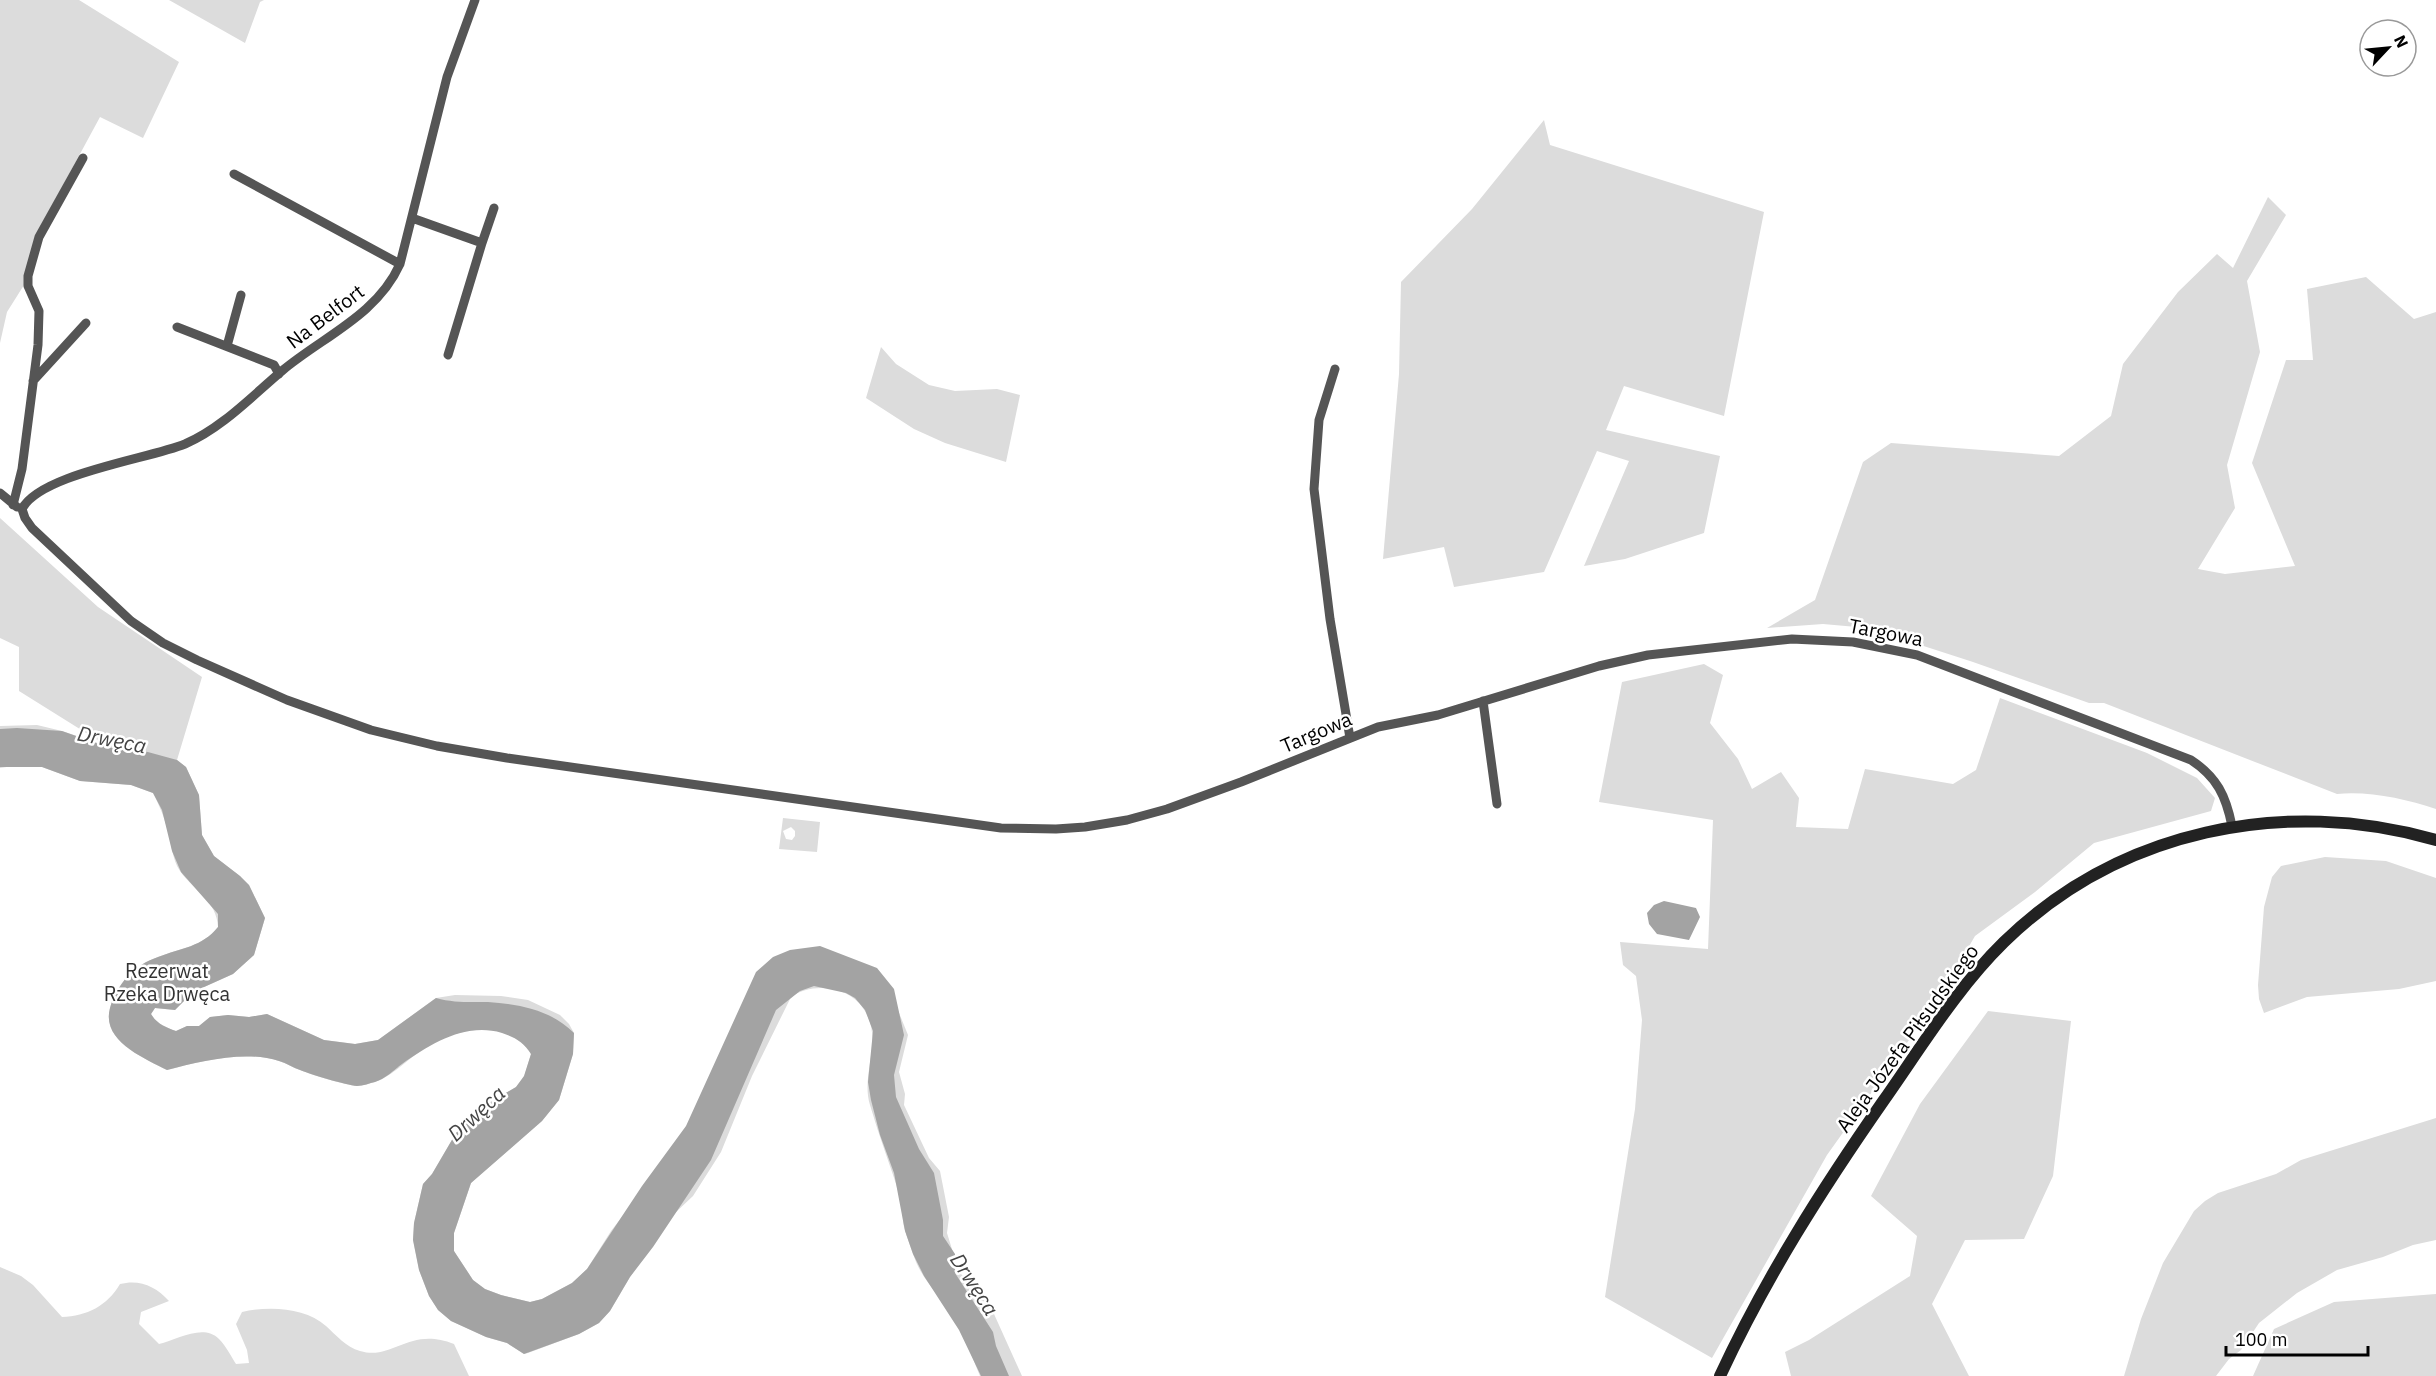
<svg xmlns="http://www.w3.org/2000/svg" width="2436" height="1376" viewBox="0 0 2436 1376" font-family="'IBM Plex Sans',sans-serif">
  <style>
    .green { fill: #dcdcdc; fill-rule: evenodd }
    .water { fill: #a3a3a3 }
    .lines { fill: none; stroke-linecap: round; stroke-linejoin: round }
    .minor { stroke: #555; stroke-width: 9 }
    .secondary { stroke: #222; stroke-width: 12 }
    .labels { text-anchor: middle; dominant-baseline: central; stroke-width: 5; stroke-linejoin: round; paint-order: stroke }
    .street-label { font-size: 20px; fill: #000; stroke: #fff }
    .park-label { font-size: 20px; fill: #333; stroke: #fff }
    .water-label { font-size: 21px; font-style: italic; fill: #444; stroke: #fff }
  </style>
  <rect width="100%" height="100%" fill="#fff"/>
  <path class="green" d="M0,0H79L179,62L143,138L100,117L35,237L24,285L7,312L0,343Z
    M169,0H264L260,2L245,43Z
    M1544,120L1550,145L1764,212L1724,416L1624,386L1606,430L1720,456L1704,533L1625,559L1584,566L1629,461L1597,451L1544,572L1454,587L1444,547L1383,559L1399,374L1401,282L1472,209Z
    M2268,197L2286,215L2247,281L2260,352L2227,465L2235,508L2198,569L2225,574L2295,566L2252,463L2286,360H2313L2307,289L2366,277L2414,319L2436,312V809C2405,799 2370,791 2337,794L2104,703H2089L1973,662L1868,628L1823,624L1767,628L1815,600L1863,462L1891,443L2059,456L2111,416L2123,364L2178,292L2217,254L2233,268Z
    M881,347L896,364L929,385L955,391L997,389L1020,395L1006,462L945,443L914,429L866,398Z
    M0,518L98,607L202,677L177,760L186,767L199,795L202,835L214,856L240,876L249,885L265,918L254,955L233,974L193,992L175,1010L155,1008L151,1014C157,1024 165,1027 176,1031L187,1026H199L210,1017L228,1015L249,1017L267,1014L324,1040L355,1044L378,1040L436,998L455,995L501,996L528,1000L560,1015L569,1024L574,1033L573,1054L559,1100L542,1121L471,1183L454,1233V1251L473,1280L485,1289L501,1295L530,1302L542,1299L572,1283L587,1269L611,1231L682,1140L774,967L895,1003L908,1035L899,1072L905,1094L904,1105L929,1158L940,1171L949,1217L947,1233L959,1272L985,1298L994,1314L1022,1376H980C972,1357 965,1336 954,1318C942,1298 925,1283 916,1262C912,1251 907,1238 904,1227C902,1217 903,1206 900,1196C890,1165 879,1136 870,1105C860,1073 885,1039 863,1008C848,986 812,982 791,997L752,1076L721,1152L693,1196L675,1213L630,1277L610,1311L599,1323L579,1334L528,1353L524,1354L507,1343L486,1337L451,1321L438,1310L429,1296L419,1270L413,1240L414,1223L423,1184L432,1174L456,1133L482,1107L516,1087L524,1077L531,1054C509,1019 458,1027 428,1046C412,1055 392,1077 375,1082C370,1083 363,1086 357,1086C345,1085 312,1075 300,1070C293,1068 286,1063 279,1061C245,1050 200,1061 167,1070C144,1058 101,1041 110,1008C117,984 134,965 158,957C181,948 202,947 218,927C217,901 194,891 180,871C172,859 172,845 168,832C165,818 159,805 153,793L131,785L80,781L42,767L20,765L0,768V726L37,725L62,731L107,746L19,691V647L0,638Z
    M1704,664L1723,675L1710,723L1738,759L1752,789L1781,772L1799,798L1796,827L1848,829L1865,769L1953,784L1976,770L2000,698L2147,753L2197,778L2215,798L2211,811L2094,843L2035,892L1975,936L1939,998L1827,1155L1712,1358L1605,1297L1635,1109L1642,1020L1636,976L1623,965L1620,942L1708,949L1713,820L1599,802L1622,682Z
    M783,818L820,822L817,852L779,849ZM791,827L795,831V836L792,840L786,839L783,831Z
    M2325,857L2386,861L2436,878V981L2399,989L2307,997L2264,1013L2259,999L2258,985L2264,907L2272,877L2281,866Z
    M1988,1011L2071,1021L2053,1176L2024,1239L1965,1240L1932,1304L1969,1376H1791L1785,1352L1809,1340L1910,1276L1917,1236L1871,1196L1920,1104Z
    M2436,1118V1240L2413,1245L2383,1257L2337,1270L2297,1293L2259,1323L2241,1350L2229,1359L2216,1376H2124L2141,1319L2163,1263L2194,1211L2205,1201L2218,1193L2276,1174L2301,1160Z
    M0,1267L21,1276L33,1285L62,1317C87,1316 107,1306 120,1284C139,1279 156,1286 169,1301L141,1312L139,1324L159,1344C177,1340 203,1323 219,1339C226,1346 231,1356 236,1364L249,1363L247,1350L236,1324L242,1312C268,1306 305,1307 326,1326C336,1335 346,1347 360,1351C393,1361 409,1326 454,1344L469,1376H0Z
    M2436,1294V1376H2253L2274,1329L2334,1302Z"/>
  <path class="water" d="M17,728L62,731L110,748L126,746L177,760L186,767L199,795L202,835L214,856L240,876L249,885L265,918L254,955L233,974L193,992L175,1010L155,1008L151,1014C157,1024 165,1027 176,1031L187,1026H199L210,1017L228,1015L249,1017L267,1014L324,1040L355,1044L378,1040L436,998C454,1003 470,1002 488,1002C520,1004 551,1010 574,1033L573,1054L559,1100L542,1121L471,1183L454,1233V1251L473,1280L485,1289L501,1295L530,1302L542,1299L572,1283L587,1269L642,1186L686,1126L756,972L773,957L790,950L820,946L877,968L894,989L904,1035L894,1075L896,1097L919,1149L934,1173L943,1220V1236L955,1254V1273L993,1332L996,1346L1009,1376H981L959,1330L924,1276L913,1254L905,1231L894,1173L880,1135L871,1100L868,1082L873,1031L865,1010L855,998L846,993L814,986L800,991L776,1010L711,1160L653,1247L630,1277L610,1311L599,1323L579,1334L524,1354L507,1343L486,1337L451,1321L438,1310L429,1296L419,1270L413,1240L414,1223L423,1184L432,1174L456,1133L482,1107L516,1087L524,1076L531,1054C524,1042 514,1037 502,1033C465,1022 431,1044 402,1064C394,1070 385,1079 375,1082C370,1083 363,1086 357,1086C346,1085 312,1075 300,1070C293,1068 287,1063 279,1061C246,1050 200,1061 167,1070C144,1058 101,1041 110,1008C117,984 134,965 158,957C181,948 202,947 218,927V914L181,872L172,851L162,810L153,793L131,785L80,781L42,767H0V729Z
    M1664,901L1696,908L1700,917L1689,940L1657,934L1649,924L1647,913L1654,905Z"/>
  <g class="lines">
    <path class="minor" d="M234,174L400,264
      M412,218L482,243L448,355
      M482,243L494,208
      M177,327L274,365L279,374
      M227,346L241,295
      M1335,369L1319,420L1314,489L1330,619L1350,738
      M33,381L86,323
      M0,493L17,507
      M13,505L22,469L38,345L39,311L28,286V276L39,237L83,158
      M22,509L25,518L32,528L131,621L163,643L197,660L287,700L371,730L437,746L507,758L1001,828L1056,829L1085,827L1127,820L1167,809L1241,782L1378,727L1438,715L1599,666L1648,655L1792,639L1853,642L1917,655L2191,760C2217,777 2226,796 2232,826
      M22,509C40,474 148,459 185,444C222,428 252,396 283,370C324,336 377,315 400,264L447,77L475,0
      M1483,701L1497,804"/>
    <path class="secondary" d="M1720,1376C1766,1277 1822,1189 1884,1100C1922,1046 1957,988 2004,942C2119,830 2284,796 2436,840"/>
  </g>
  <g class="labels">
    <g class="street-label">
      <text transform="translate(325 316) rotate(-37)">Na Belfort</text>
      <text transform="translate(1886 632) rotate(11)">Targowa</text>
      <text transform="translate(1316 732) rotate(-23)">Targowa</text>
      <text transform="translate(1907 1038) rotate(-54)">Aleja Józefa Piłsudskiego</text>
    </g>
    <g class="park-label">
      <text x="167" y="970">Rezerwat<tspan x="167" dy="23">Rzeka Drwęca</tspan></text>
    </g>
    <g class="water-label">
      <text transform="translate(112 739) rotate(11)">Drwęca</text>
      <text transform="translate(476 1113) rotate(-43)">Drwęca</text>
      <text transform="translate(975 1284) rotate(57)">Drwęca</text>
    </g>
  </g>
  <g transform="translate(2388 48) rotate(64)"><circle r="28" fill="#ffffff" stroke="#999999" stroke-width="1.5"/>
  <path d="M0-4.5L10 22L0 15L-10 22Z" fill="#000000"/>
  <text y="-9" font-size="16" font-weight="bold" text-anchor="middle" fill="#000000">N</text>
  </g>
  <path d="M2226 1346v9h142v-9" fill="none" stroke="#000000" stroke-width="3"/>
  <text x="2235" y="1346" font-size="18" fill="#000000" stroke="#ffffff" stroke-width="4.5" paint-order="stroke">100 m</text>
</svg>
